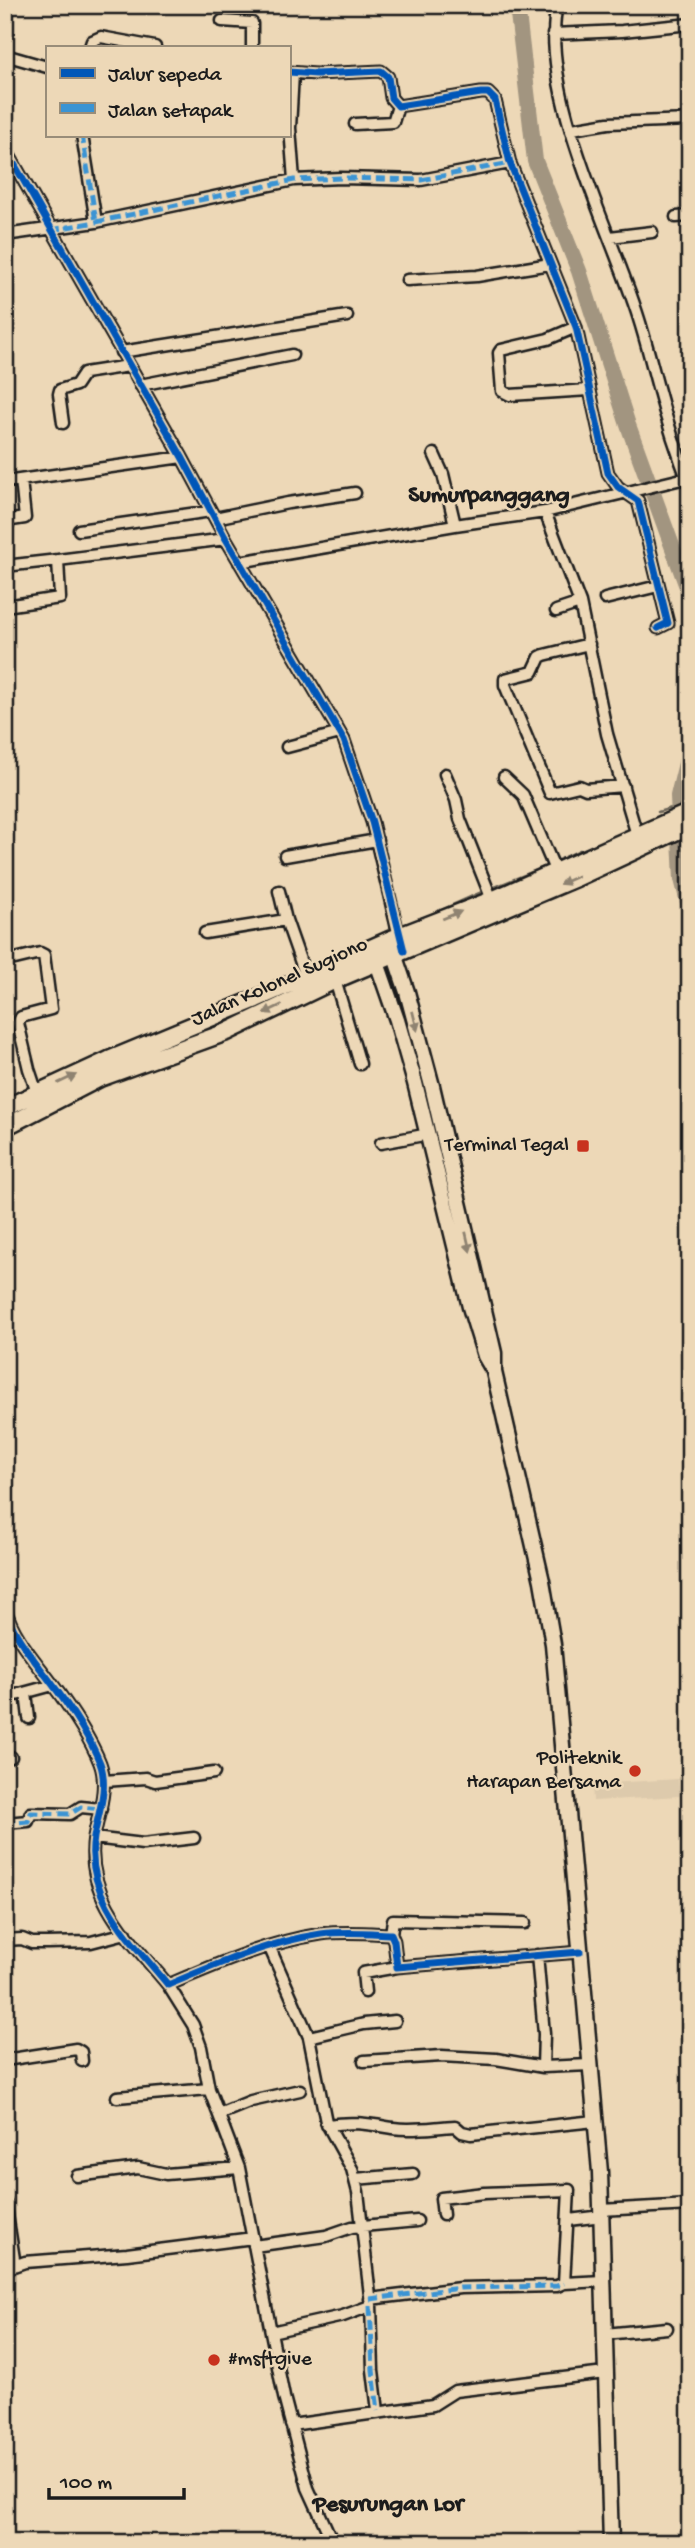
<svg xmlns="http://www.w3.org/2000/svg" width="695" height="2548" viewBox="0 0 695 2548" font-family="'Gochi Hand',sans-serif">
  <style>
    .built { fill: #ddcaac }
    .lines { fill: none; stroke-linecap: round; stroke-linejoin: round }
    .stream { stroke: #6c6558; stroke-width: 2.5 }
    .river { stroke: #a29580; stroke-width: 16 }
    .minor-casing { stroke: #1c1c1c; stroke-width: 15 }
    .secondary-casing { stroke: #1c1c1c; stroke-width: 19 }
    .trunk-casing { stroke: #1c1c1c; stroke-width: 21 }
    .minor { stroke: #edd8b7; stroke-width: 10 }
    .secondary { stroke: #edd8b7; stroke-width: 14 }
    .trunk { stroke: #edd8b7; stroke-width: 16 }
    .quiet { stroke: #3a94d4; stroke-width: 5; stroke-dasharray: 10 5; stroke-linecap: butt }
    .cycleway-casing { stroke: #edd8b7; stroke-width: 11 }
    .cycleway { stroke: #0057b8; stroke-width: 7 }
    .oneway { fill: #8f8371 }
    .poi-dot { fill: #c8321e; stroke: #edd8b7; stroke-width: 2.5 }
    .labels { text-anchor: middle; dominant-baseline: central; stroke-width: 5; stroke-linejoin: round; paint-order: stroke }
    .street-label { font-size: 21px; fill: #1c1c1c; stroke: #edd8b7 }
    .poi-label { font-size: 21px; fill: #1c1c1c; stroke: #edd8b7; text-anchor: end }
    .quarter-label { font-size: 24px; font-weight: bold; fill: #1c1c1c; stroke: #edd8b7 }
  </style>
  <rect width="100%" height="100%" fill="#edd8b7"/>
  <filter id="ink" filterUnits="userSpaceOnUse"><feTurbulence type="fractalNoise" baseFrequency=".0143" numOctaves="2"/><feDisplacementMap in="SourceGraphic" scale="14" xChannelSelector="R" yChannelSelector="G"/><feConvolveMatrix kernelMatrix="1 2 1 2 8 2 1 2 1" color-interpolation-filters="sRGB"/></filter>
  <g filter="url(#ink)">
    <path class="built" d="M678,1779L680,1796L593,1801L592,1784Z"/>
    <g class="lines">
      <path class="stream" d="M658,812L678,806
        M555,862L580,850
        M490,889L549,865
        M410,924L484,891
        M307,967L323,961
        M275,982L301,970
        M196,1014L230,1001"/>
      <path class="river" d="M517,5L535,161L579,271L628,425L690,595
        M690,747L678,796L682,879L690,910"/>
      <defs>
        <path id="minor" d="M557,5C539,88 608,226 635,307C644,333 650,358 657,384C666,418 677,453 690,486
          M222,21L252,23V47
          M553,34L622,31L690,24
          M90,47L92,41L101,37L155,47
          M5,55L47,67
          M289,72L316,74L381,71L388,77L391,98L398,106L481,93H488L495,100L510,163L576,327L608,473L618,487L638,501L668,623L658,628
          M293,73L290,128L294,180
          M355,124L393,122L398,106
          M572,129L608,123L690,120
          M82,135L96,222
          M5,148L182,457L226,539L344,740L372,822L400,941
          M676,217L690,216
          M5,235L96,222L294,180L341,178L421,180L510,163
          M610,237L652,232
          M407,280L477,276L550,264
          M576,327L548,339L501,350L499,353L502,391L510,395L589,390
          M121,352L347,316
          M140,385L292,355
          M63,423L59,394L60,390L76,385L84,373L129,366
          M434,454L443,474L455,525
          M5,482L182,457
          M545,512L580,603L607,734L637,835
          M215,518L288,503L355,493
          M5,521L25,518L21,480
          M79,530L211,511
          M239,562L455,525L545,512L690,477
          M5,566L58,560
          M605,599L658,586
          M5,606L60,598L58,560L226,539
          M556,611L580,603
          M589,644L544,655L540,657L533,672L505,679V685L550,793L579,786L586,789L623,786
          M287,747L340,733
          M445,774L456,800L460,819L492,900
          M504,777L523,795L555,870
          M285,856L377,840
          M279,891L286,920
          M205,933L286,920L306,977
          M15,959L40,953L44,955L51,1009L21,1017L18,1023L29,1069L37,1093
          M335,980L360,1064
          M381,1143L429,1134
          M5,1608C13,1636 33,1658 50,1681C68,1705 89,1735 100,1763C109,1787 98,1814 94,1837C84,1898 133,1942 168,1985C217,1964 268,1942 321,1934C344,1931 368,1933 391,1934L394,1941L397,1967L580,1952
          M26,1693L29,1718
          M5,1698L53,1685
          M5,1758L11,1757
          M104,1781L146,1778L155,1781L214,1773
          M5,1823L28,1821L31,1813L70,1814L81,1807L101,1809
          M94,1838L143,1844L194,1838
          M391,1934L393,1920L525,1923
          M5,1940L22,1939L32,1943H47L91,1942L126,1933
          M269,1946L309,2037L326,2122L352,2169L358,2192L371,2304L373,2370L378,2411
          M168,1985L193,2025L201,2047L209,2089L239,2168L271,2332L343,2316L370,2306
          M365,1992L363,1973L397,1967
          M309,2037L364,2024L395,2021
          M5,2060L76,2049L81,2052L82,2061
          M364,2061L442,2056L496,2059L543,2067L544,2034L537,1955
          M543,2067L590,2065
          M117,2097L209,2089
          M219,2114L251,2101L300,2090
          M327,2125C354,2121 368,2124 393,2128C414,2131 434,2127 455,2126L462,2132L471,2134L595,2121
          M77,2176L138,2168L166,2174L239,2168
          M355,2179L413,2174
          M5,2202L15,2265
          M601,2210L690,2205
          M443,2215L441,2198L484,2193L569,2190L564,2283
          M569,2220L602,2216
          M254,2246L326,2236L352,2227L417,2221
          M5,2269L25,2262L127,2254L253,2238
          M370,2299L460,2288L557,2286L564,2283L603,2281
          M271,2332L284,2397L308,2488L333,2543
          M605,2334L667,2328
          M291,2425L433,2405L455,2391L605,2373"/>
        <path id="secondary" d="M391,945L407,992L432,1086L494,1353V1372L542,1581L553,1644L600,2172L611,2543
          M374,954L397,1020L415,1083L470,1307L485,1356L492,1368"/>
        <path id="trunk" d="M5,1108L109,1060L256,999L389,940L492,900L690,812
          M5,1127L100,1078L227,1032L335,980L576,878L690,825"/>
      </defs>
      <use href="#minor" class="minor-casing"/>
      <use href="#secondary" class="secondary-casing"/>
      <use href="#trunk" class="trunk-casing"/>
      <use href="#minor" class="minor"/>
      <use href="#secondary" class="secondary"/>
      <use href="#trunk" class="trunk"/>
      <path class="quiet" d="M82,135L96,222
        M51,230L96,222L294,180L341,178L421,180L510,163
        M5,1758L11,1757
        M5,1823L28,1821L31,1813L70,1814L81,1807L101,1809
        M370,2299L460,2288L557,2286L564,2283
        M370,2306L373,2370L378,2411"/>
      <defs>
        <path id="cycleway" d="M289,72L316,74L381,71L388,77L391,98L398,106L481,93H488L495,100L510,163L576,327L608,473L618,487L638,501L668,623L658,628
          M5,148L182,457L226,539L344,740L372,822L404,951
          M5,1608C13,1636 33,1658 50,1681C68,1705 89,1735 100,1763C109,1787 98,1814 94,1837C84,1898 133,1942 168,1985C217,1964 268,1942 321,1934C344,1931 368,1933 391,1934L394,1941L397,1967L580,1952"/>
      </defs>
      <use href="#cycleway" class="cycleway-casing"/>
      <use href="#cycleway" class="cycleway"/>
    </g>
    <defs><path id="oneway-solid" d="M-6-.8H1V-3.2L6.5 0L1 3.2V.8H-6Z" transform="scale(1.75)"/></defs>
    <g class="oneway">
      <use href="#oneway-solid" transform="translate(569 880) rotate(156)"/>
      <use href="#oneway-solid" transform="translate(452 915) rotate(-22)"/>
      <use href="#oneway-solid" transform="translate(273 1009) rotate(154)"/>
      <use href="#oneway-solid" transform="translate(415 1021) rotate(76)"/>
      <use href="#oneway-solid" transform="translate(67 1079) rotate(-25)"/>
      <use href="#oneway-solid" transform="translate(468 1242) rotate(77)"/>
    </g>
  </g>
  <g class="poi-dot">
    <rect x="576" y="1139" width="14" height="14" rx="3.5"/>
    <circle cx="635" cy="1771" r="7"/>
    <circle cx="214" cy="2360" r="7"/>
  </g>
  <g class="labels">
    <g class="street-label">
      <text transform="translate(280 983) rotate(-24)">Jalan Kolonel Sugiono</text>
    </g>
    <g class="poi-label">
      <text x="569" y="1146">Terminal Tegal</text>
      <text x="621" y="1759">Politeknik<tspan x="621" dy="24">Harapan Bersama</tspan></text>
      <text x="228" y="2360" text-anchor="start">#msftgive</text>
    </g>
    <g class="quarter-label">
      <text x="489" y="496">Sumurpanggang</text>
      <text x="388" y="2505">Pesurungan Lor</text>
    </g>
  </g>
  <rect width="695" height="2548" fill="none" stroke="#edd8b7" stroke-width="28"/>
  <rect x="14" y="14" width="667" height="2520" fill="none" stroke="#1c1c1c" stroke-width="2.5" filter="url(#ink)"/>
  <rect x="46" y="46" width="245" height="91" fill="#edd8b7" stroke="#998d79" stroke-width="2"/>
  <rect x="60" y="68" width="35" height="10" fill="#0057b8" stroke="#998d79" stroke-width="2"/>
  <text x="108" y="80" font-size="21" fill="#1c1c1c">Jalur sepeda</text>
  <rect x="60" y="103" width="35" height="10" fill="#3a94d4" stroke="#998d79" stroke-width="2"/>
  <text x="108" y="116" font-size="21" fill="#1c1c1c">Jalan setapak</text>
  <path d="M49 2488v10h135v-10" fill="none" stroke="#1c1c1c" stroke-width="3.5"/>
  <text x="60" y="2488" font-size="21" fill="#1c1c1c" stroke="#edd8b7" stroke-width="5" paint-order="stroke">100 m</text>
</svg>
